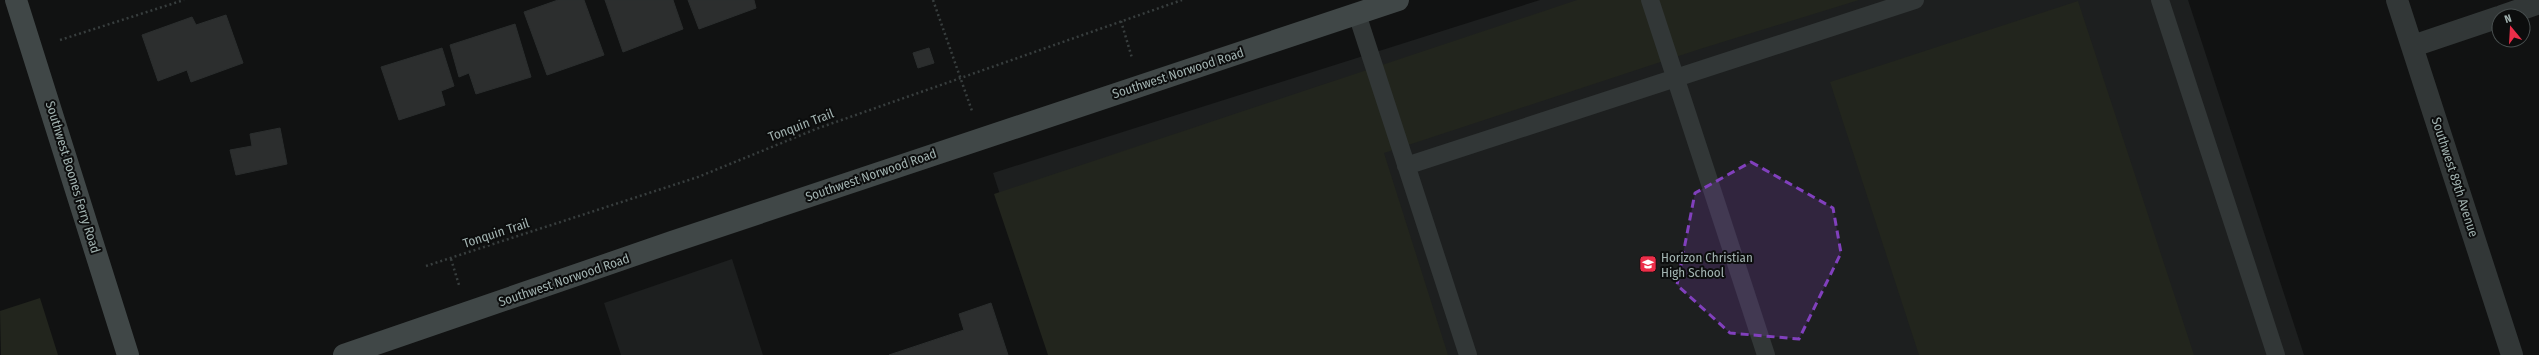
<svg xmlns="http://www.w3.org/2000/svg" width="2539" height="355" viewBox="0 0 2539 355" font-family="'Fira Sans Condensed',sans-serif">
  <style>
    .built { fill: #1d1f1f }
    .green { fill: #22251d }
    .building { fill: #2c2e2e; stroke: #2b2e2e }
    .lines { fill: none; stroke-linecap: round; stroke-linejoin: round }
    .path { stroke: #383e3e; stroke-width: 2.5; stroke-dasharray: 2 3; stroke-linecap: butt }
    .lane { stroke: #323737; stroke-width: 18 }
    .street { stroke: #323737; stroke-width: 22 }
    .secondary { stroke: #404747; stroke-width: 22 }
    .marked { fill: #8140bd; fill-opacity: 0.2; stroke: #8140bd; stroke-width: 3; stroke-dasharray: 8 5; stroke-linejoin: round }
    .labels { text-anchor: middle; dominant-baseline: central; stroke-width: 4; stroke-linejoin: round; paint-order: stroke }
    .street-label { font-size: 13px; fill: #a2b3b1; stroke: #0c0d0d }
    .poi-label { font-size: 13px; fill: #a2b3b1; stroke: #0c0d0d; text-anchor: start }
  </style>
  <rect width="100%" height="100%" fill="#111212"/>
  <path class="built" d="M1540,0H2188L2304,355H1052L993,173Z
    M732,259L763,355H621L604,303Z"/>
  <path class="green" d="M1577,0H1859L1700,49L1384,153L1448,355H1048L994,194Z
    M2078,1L2194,355H1919L1830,82Z
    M40,298L58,355H1L0,311Z"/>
  <path class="building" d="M558,0H584L604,55L547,75L524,12Z
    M605,0H673L683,29L623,52Z
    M688,0H754L756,8L699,29Z
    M226,15L243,63L191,82L187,70L158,81L142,35L192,17L196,25Z
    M515,24L531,77L476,94L469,73L459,77L450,45Z
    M442,48L454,86L441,91L445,105L399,120L381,67Z
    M929,48L934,63L918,68L913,53Z
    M280,128L287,164L236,175L230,150L252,146L250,134Z
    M991,303L1008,355H889L964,330L959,314Z"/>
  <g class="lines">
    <path class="path" d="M933,0L972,111
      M1121,21L1132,58
      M60,40L184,0
      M451,259L459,285
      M426,266L698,177L816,129L1182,0"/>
    <path class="lane" d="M1650,0L1766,355
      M2160,0L2276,355
      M1357,14L1468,355
      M1406,166L1915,0"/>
    <path class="street" d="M2397,0L2512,355
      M2502,16L2539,3
      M2413,46L2499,17"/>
    <path class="secondary" d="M16,0L128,355
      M344,355L672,242L1398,0"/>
  </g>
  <path class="marked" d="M1751,162L1833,208L1841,253L1799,339L1730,333L1677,285L1695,193Z"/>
  <defs>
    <symbol id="school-square" viewBox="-11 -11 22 22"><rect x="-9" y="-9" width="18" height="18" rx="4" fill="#ed2e49" stroke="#0c0d0d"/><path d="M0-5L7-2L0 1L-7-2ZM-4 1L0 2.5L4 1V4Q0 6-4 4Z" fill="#fff"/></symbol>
  </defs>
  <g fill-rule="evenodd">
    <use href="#school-square" x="1638" y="254" width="20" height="20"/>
  </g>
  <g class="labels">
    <g class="street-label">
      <text transform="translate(1178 73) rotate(-18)">Southwest Norwood Road</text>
      <text transform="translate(801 125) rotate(-21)">Tonquin Trail</text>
      <text transform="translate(871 175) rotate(-19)">Southwest Norwood Road</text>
      <text transform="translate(73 177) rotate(73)">Southwest Boones Ferry Road</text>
      <text transform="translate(2455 177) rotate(72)">Southwest 89th Avenue</text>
      <text transform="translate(496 233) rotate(-18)">Tonquin Trail</text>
      <text transform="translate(564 280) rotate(-19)">Southwest Norwood Road</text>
    </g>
    <g class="poi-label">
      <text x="1661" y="257">Horizon Christian<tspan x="1661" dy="15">High School</tspan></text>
    </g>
  </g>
  <g transform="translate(2511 28) rotate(342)"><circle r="19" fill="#0c0d0d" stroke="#484f4f"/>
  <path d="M0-3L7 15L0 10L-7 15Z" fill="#ed2e49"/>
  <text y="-6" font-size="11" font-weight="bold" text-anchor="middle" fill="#a2b3b1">N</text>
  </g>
</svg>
